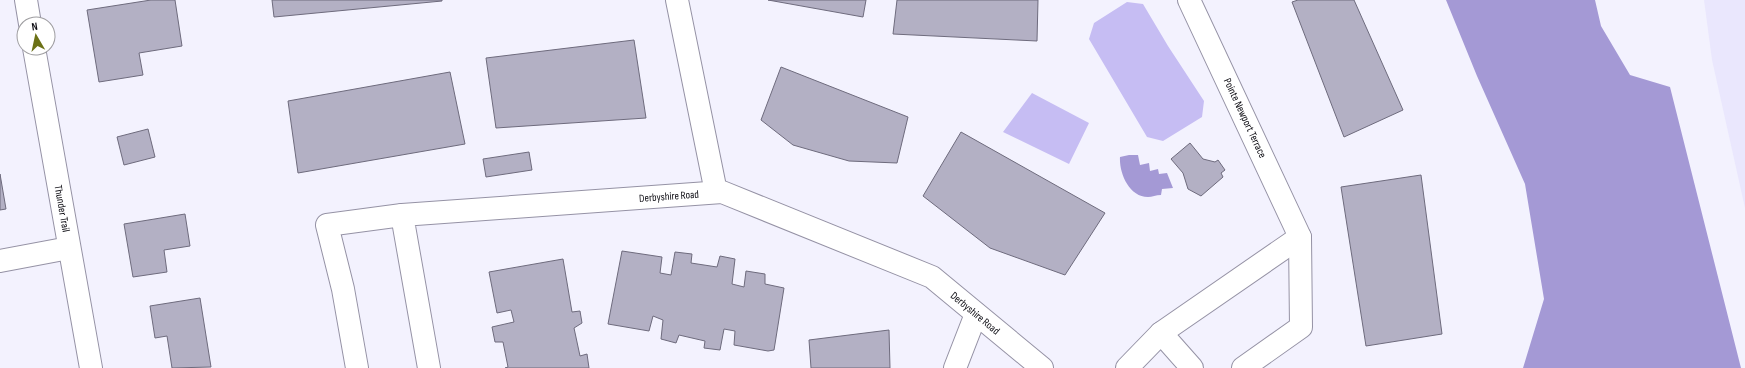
<svg xmlns="http://www.w3.org/2000/svg" width="1745" height="368" viewBox="0 0 1745 368" font-family="'Sofia Sans Condensed',sans-serif">
  <style>
    .built { fill: #eae7fd }
    .green { fill: #c6bdf3 }
    .water { fill: #a499d5 }
    .building { fill: #b3b0c4; stroke: #6e6b7d }
    .lines { fill: none; stroke-linecap: round; stroke-linejoin: round }
    .minor-casing { stroke: #9592a5; stroke-width: 24 }
    .minor { stroke: #fff; stroke-width: 22 }
    .labels { text-anchor: middle; dominant-baseline: central; stroke-width: 3; stroke-linejoin: round; paint-order: stroke }
    .street-label { font-size: 11px; fill: #0c0b12; stroke: #fff }
  </style>
  <rect width="100%" height="100%" fill="#f3f2fe"/>
  <path class="built" d="M1704,0H1745V208L1712,60Z"/>
  <path class="green" d="M1127,2L1143,4L1168,46L1204,101L1202,117L1163,141L1147,137L1089,39L1094,23Z
    M1032,93L1089,123L1069,164L1003,132Z"/>
  <path class="water" d="M1446,0H1595L1601,26L1630,75L1670,87L1741,368H1523L1544,299L1525,184L1477,76Z
    M1129,155H1138L1140,165L1149,163L1150,171L1158,169L1159,174L1167,173L1173,188L1162,189L1161,195C1156,195 1152,197 1148,197C1129,197 1119,173 1120,157Z"/>
  <path class="building" d="M151,0H175L182,46L139,53L143,75L99,82L87,10Z
    M272,0H442V1L274,17Z
    M768,0H866L863,17Z
    M897,0H1038L1037,41L893,34Z
    M1298,0H1354L1403,110L1344,137L1292,2Z
    M634,40L646,118L496,128L486,58Z
    M781,67L908,117L897,163L849,161L793,145L761,120Z
    M450,72L465,144L298,173L288,101Z
    M148,129L155,157L124,165L117,137Z
    M961,132L1105,213L1065,275L990,248L923,196Z
    M1190,143L1203,159L1215,162L1218,160L1225,170L1221,173L1223,177L1201,196L1188,189L1183,173L1171,159Z
    M529,152L532,170L486,177L483,159Z
    M0,174L6,209L0,210Z
    M1421,175L1442,334L1366,346L1341,187Z
    M185,214L190,246L164,250L167,272L133,277L124,224Z
    M622,251L662,257L660,273L671,275L675,252L692,254L691,263L717,267L720,256L735,259L732,284L744,287L746,271L765,274V284L784,288L774,350L768,351L734,345L735,331L724,329L720,350L704,348L705,341L679,335L676,343L661,339L663,320L653,316L649,331L608,324Z
    M563,259L572,312L580,311L582,323L574,328L580,356L587,354L589,368H505L508,367L503,342H495L492,327L514,322L511,310L497,313L489,272Z
    M200,298L211,367L172,368L167,336L155,338L150,306Z
    M889,330L890,368H811L809,340Z"/>
  <g class="lines">
    <defs>
      <g id="minor">
        <path d="M26,0L30,24"/>
        <path d="M677,0L716,192"/>
        <path id="s1" d="M34,48L91,368"/>
        <path d="M0,261L69,248"/>
        <path d="M1161,333L1192,368"/>
        <path d="M357,368L343,289L327,225L402,215"/>
        <path id="s2" d="M429,368L402,215L722,192L932,277L1042,368"/>
        <path d="M955,368L976,314"/>
        <path d="M1127,368L1161,333L1300,237L1189,0"/>
        <path d="M1243,368L1301,327L1300,237"/>
      </g>
    </defs>
    <use href="#minor" class="minor-casing"/>
    <use href="#minor" class="minor"/>
  </g>
  <g class="labels">
    <g class="street-label">
      <text transform="translate(1245 118) rotate(65)">Pointe Newport Terrace</text>
      <text stroke="none"><textPath href="#s2" startOffset="423">Derbyshire Road</textPath></text>
      <text stroke="none"><textPath href="#s1" startOffset="163">Thunder Trail</textPath></text>
      <text stroke="none"><textPath href="#s2" startOffset="759">Derbyshire Road</textPath></text>
    </g>
  </g>
  <g transform="translate(36 36) rotate(351)"><circle r="19" fill="#ffffff" stroke="#9e9da0"/>
  <path d="M0-3L7 15L0 10L-7 15Z" fill="#6c7116"/>
  <text y="-6" font-size="11" font-weight="bold" text-anchor="middle" fill="#0c0b12">N</text>
  </g>
</svg>
